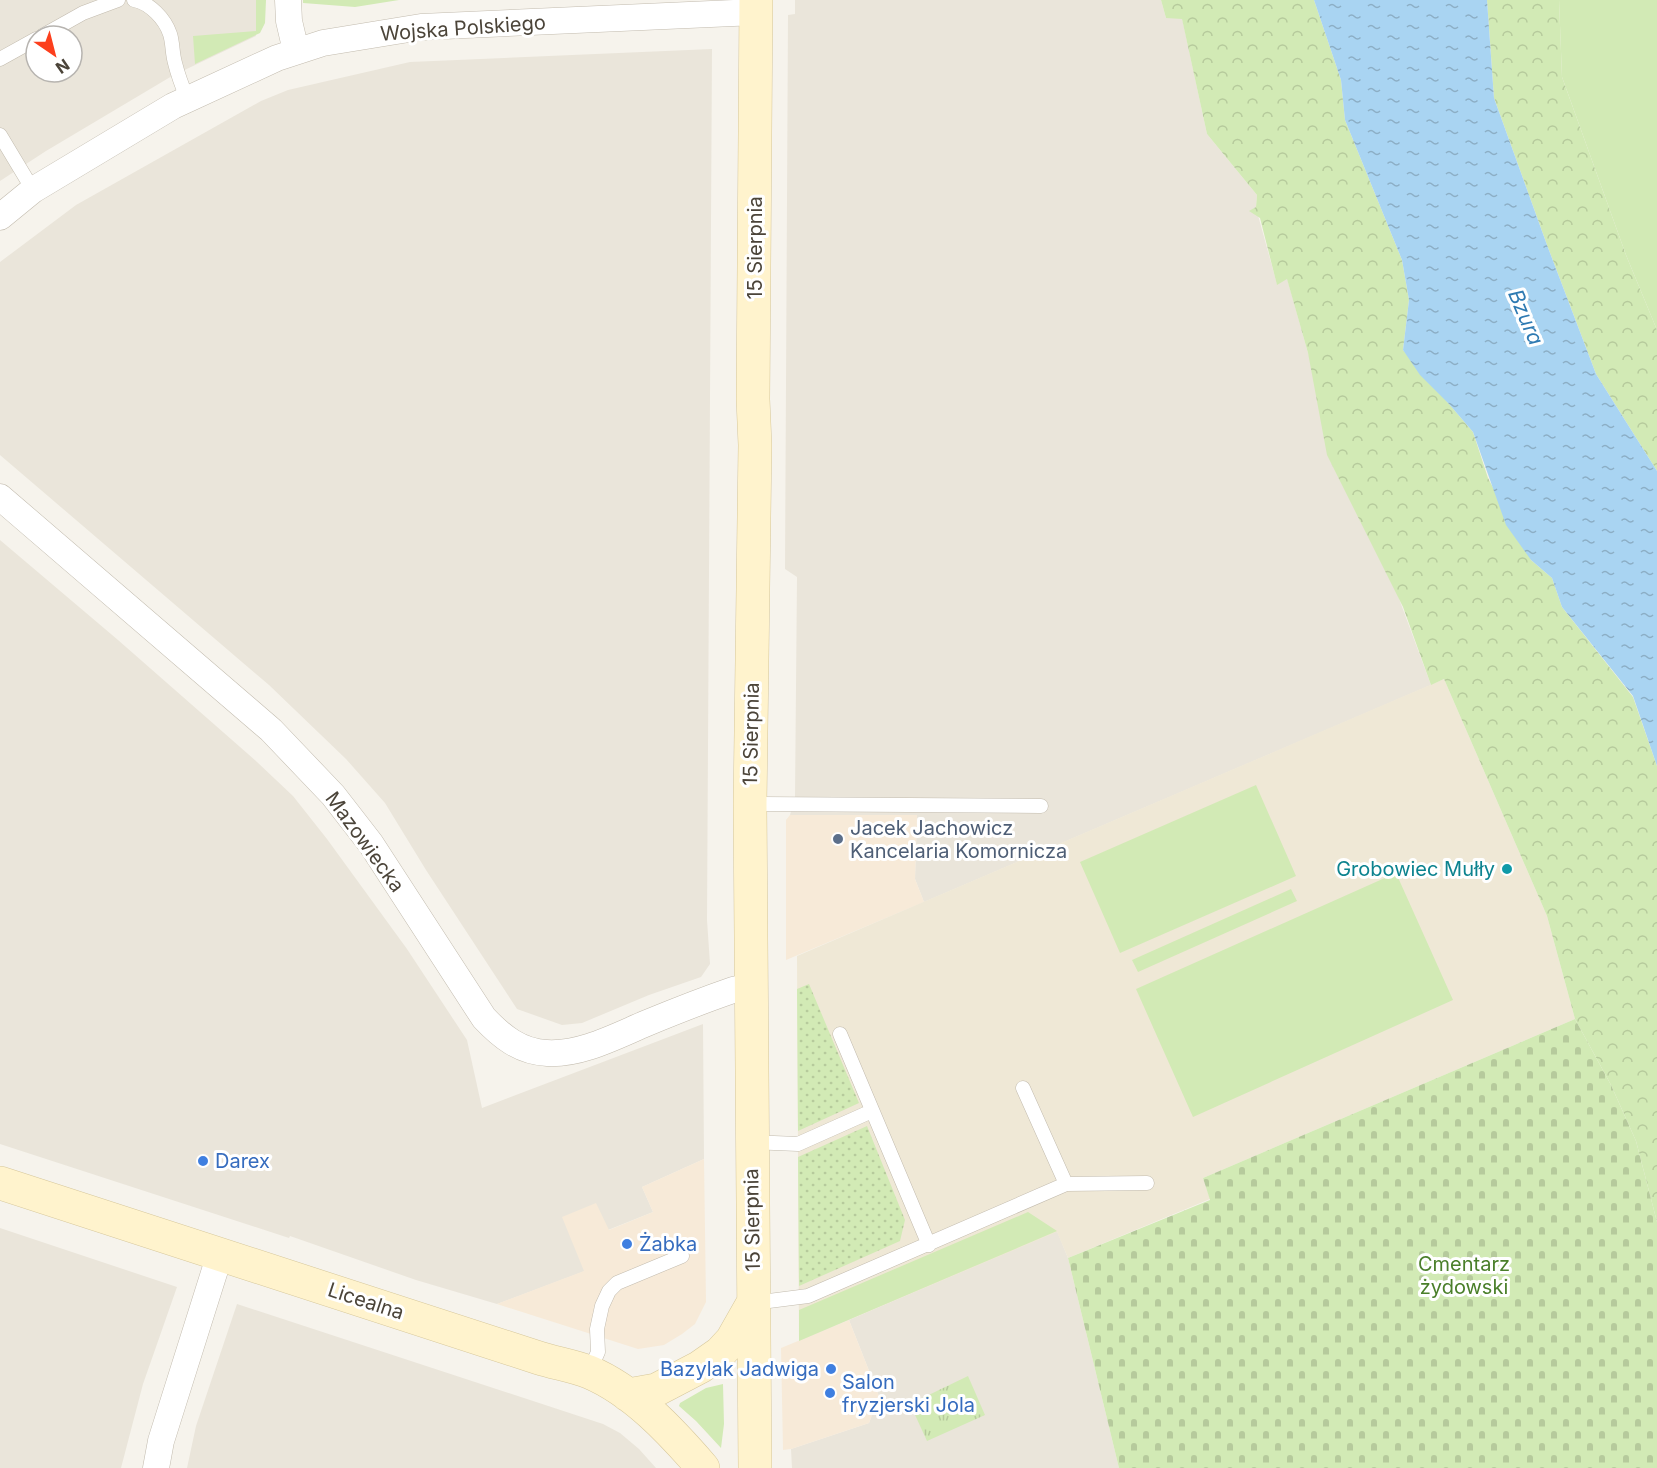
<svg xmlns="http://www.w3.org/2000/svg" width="1657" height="1468" viewBox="0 0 1657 1468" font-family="Inter,sans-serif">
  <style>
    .residential { fill: #eae5da; fill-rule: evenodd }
    .commercial { fill: #f7ead8 }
    .education { fill: #efe8d6 }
    .grass { fill: #d2eab5 }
    .forest { fill: url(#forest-crowns) }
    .cemetery { fill: url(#cemetery-stones) }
    .park { fill: url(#park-tufts) }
    .garden { fill: url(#garden-dots) }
    .water { fill: url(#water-ripples) }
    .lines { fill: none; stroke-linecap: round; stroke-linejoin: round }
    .lane-casing { stroke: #c2bbae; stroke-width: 15 }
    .street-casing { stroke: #c2bbae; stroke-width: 27 }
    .secondary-casing { stroke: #d6c79b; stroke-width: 34 }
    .lane { stroke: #fff; stroke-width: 14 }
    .street { stroke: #fff; stroke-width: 26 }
    .secondary { stroke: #fff3cd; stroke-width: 33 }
    .service-dot { fill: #5c6f8a; stroke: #fff; stroke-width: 2 }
    .culture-dot { fill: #0f9aa8; stroke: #fff; stroke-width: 2 }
    .shop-dot { fill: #3f7fe0; stroke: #fff; stroke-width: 2 }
    .labels { text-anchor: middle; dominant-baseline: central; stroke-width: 6; stroke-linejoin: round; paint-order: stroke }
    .street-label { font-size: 20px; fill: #4b4439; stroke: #fff }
    .service-label { font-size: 20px; fill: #4e5e75; stroke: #fff; text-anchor: start }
    .culture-label { font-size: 20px; fill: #0d838f; stroke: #fff; text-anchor: end }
    .shop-label { font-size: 20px; fill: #366cbe; stroke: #fff; text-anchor: start }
    .park-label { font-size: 20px; fill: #4a7f2a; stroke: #fff }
    .water-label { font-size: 21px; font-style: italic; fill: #2e7ab2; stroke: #fff }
  </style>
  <defs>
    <pattern id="forest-crowns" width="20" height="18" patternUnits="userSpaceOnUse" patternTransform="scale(1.5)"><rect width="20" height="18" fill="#d2eab5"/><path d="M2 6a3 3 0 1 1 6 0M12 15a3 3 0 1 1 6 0" fill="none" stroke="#b6ca9c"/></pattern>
    <pattern id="cemetery-stones" width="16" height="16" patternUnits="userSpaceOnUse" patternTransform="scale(1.5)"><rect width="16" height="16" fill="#d2eab5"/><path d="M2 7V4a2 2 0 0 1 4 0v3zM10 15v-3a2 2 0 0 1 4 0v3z" fill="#b6ca9c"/></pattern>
    <pattern id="park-tufts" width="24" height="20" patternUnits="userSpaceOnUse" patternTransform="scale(1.5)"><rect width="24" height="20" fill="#d2eab5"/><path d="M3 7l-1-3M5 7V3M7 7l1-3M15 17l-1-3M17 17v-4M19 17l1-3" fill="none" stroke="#b6ca9c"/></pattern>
    <pattern id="garden-dots" width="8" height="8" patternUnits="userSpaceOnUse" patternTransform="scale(1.5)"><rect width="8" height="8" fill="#d2eab5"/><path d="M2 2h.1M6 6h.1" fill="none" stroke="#b6ca9c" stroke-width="1.8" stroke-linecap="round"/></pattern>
    <pattern id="water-ripples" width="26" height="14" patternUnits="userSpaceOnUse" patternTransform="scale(1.5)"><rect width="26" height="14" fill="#a9d4f2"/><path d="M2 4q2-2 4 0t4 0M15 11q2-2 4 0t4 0" fill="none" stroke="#8caec5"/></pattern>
  </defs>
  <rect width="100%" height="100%" fill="#f6f3ec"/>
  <path class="residential" d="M0,0H256V36L172,76L46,151L0,181ZM36,36H72V72H36Z
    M795,0H1161L1166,18H1182L1207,134L1257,195L1256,208L1277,284L1287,278L1308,353L1431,685L924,902L915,879L917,815H790L795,797L797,577L785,569L788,15L795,14Z
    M712,49L707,920L710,964L701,977L649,995L582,1023L562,1025L517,1009L426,870L385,803L346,759L269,685L0,455V262L76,205L261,101L288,90L410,62Z
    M0,540L118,640L257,762L293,796L327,839L407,949L467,1040L482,1108L703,1024L704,1159L642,1187L653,1212L608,1230L563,1217L585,1271L497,1304L416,1280L290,1236L289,1238L0,1144Z
    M0,1228L177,1287L143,1384L121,1468H0Z
    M1057,1231L1068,1258L1119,1468H792L791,1449L869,1423L879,1396L849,1320Z
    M237,1304L603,1424L620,1433L639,1449L656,1468H187L196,1426Z"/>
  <path class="commercial" d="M790,815H917L915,879L924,902L786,960V820Z
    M704,1159L706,1302L695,1324L682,1334L664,1345L638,1349L497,1304L584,1271L562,1217L596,1203L609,1230L653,1212L642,1187Z
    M849,1320L879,1396L869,1423L791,1449L783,1450L781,1348Z"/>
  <path class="education" d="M1444,679L1547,916L1575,1019L1203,1178L1210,1199L1068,1258L1057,1232L799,1341L797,956Z"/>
  <path class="grass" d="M256,0H266L265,23L260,33L195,64L193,36L256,31Z
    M303,0H399L355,7L303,3Z
    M1559,0H1657V330L1626,255L1562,77Z
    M1256,785L1296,876L1120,953L1080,862Z
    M1396,873L1453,1000L1193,1117L1136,989Z
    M1291,889L1297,901L1138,972L1132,960Z
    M1028,1212L1057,1231L799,1341V1310Z
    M723,1384L724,1424L721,1448L696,1421L679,1406L680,1403L706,1388Z"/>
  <path class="forest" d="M1161,0H1314L1341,80L1345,120L1402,260L1409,300L1403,350L1473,432L1488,478L1531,560L1552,578L1562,607L1633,697L1657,766V1222L1636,1141L1611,1085L1575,1019L1547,916L1444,679L1431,685L1403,607L1327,455L1308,353L1287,279L1277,285L1260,218L1249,211L1256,207L1257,195L1207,134L1182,19L1166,18Z
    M1487,0H1559L1562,77L1626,255L1657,330V471L1596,374L1547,245L1494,98Z"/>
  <path class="cemetery" d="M1575,1019L1611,1085L1636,1141L1657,1222V1468H1119L1068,1258L1210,1200L1203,1178Z"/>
  <path class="park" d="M968,1376L985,1415L927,1441L910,1404Z"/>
  <path class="garden" d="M809,984L859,1103L798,1131L797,989Z
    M867,1126L905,1220L900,1241L799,1286L798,1157Z"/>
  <path class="water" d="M1314,0H1487L1494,98L1547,245L1596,374L1657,471V766L1633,696L1562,607L1552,578L1531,560L1506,525L1473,432L1449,404L1420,375L1403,350L1409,300L1402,260L1345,120L1341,80Z"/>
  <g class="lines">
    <defs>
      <path id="lane" d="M134,0C150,3 165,19 170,34C173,43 172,53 175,63C178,75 182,86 187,98
        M42,36L83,13L118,0
        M0,59L36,39
        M0,135L33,190
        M750,804L1041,806
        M840,1034L929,1245
        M753,1142L798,1144L872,1111
        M1066,1184L1147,1183
        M753,1303L808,1296L1066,1184L1023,1088
        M589,1372L598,1352L597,1329L602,1306L609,1291L617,1283L682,1256"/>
      <path id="street" d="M288,0L289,21L296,51
        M0,217L33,190L173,106L277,58L323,43L421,27L756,12
        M0,497L271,730L333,795L371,844L484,1018C501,1036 520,1052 547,1053C581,1055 616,1036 647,1023C676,1011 704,1000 733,990L752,986
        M156,1468L161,1441L220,1254"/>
      <path id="secondary" d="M0,1183L539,1358C555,1363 573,1366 589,1372C634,1391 671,1431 703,1468
        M628,1395L656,1390L700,1367L720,1353L732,1340L753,1303
        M755,1468L750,804L755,445L753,399L756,0"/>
    </defs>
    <use href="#lane" class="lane-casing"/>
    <use href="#street" class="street-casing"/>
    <use href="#secondary" class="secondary-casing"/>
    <use href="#lane" class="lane"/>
    <use href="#street" class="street"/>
    <use href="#secondary" class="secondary"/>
  </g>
  <circle class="service-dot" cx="838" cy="839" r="6"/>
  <circle class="culture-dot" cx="1507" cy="869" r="6"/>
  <g class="shop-dot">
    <circle cx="203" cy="1161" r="6"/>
    <circle cx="627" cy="1244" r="6"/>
    <circle cx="831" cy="1369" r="6"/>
    <circle cx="830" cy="1393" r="6"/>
  </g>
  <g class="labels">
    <g class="street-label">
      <text transform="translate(463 28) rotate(-4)">Wojska Polskiego</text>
      <text transform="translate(755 248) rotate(-90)">15 Sierpnia</text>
      <text transform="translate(751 734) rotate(-89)">15 Sierpnia</text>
      <text transform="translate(365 842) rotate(54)">Mazowiecka</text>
      <text transform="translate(752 1220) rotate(-91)">15 Sierpnia</text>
      <text transform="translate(366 1301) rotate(18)">Licealna</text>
    </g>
    <g class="service-label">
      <text x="850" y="828">Jacek Jachowicz<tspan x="850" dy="23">Kancelaria Komornicza</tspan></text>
    </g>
    <g class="culture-label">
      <text x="1495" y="869">Grobowiec Mułły</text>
    </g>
    <g class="shop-label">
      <text x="215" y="1161">Darex</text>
      <text x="639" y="1244">Żabka</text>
      <text x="819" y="1369" text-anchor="end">Bazylak Jadwiga</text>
      <text x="842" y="1382">Salon<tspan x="842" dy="23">fryzjerski Jola</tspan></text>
    </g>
    <g class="park-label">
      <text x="1464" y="1264">Cmentarz<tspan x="1464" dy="23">żydowski</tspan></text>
    </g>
    <g class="water-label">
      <text transform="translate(1526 317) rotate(67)">Bzura</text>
    </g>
  </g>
  <g transform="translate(54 54) rotate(145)"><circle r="28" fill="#ffffff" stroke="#b7b4b0" stroke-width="1.5"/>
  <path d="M0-4.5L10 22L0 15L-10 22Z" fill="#fc3f1d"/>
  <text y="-9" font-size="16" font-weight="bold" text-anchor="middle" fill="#4b4439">N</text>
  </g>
</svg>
